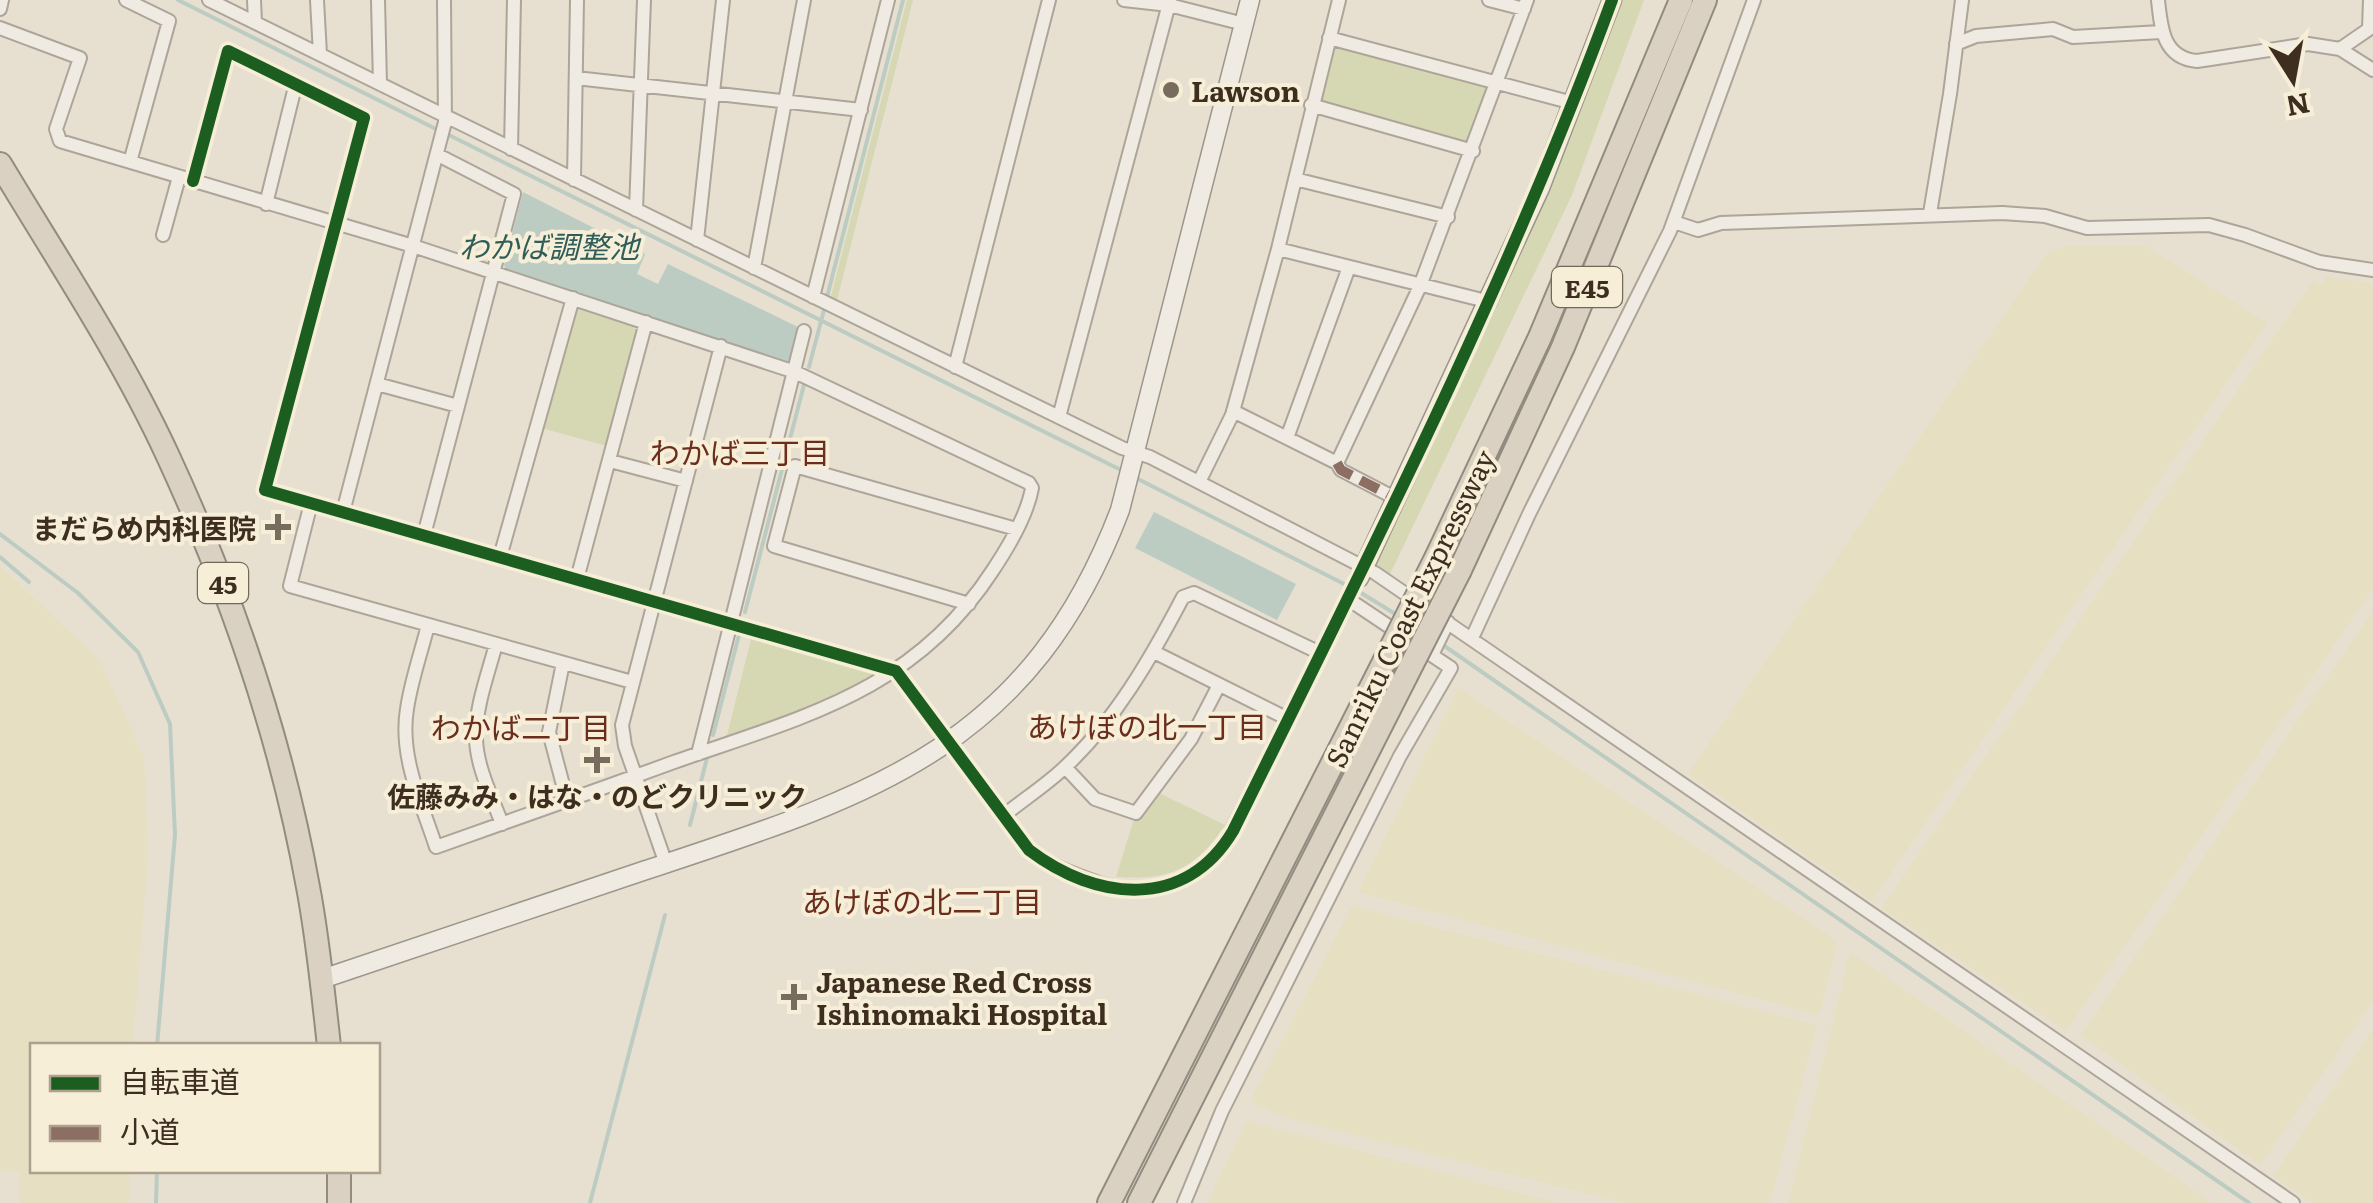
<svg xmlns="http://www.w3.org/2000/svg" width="2373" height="1203" viewBox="0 0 2373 1203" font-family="Literata,'Noto Sans JP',serif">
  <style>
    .farmland { fill: #e6dfc2 }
    .green { fill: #d6d7b3 }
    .water { fill: #bcccc2 }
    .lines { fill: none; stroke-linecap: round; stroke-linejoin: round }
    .stream { stroke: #bcccc2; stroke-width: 4 }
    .street-casing { stroke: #ada599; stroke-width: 16 }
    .secondary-casing { stroke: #9c958a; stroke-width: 21 }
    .highway-casing { stroke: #928b80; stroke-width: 26 }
    .street { stroke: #efebe3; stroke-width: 12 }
    .secondary { stroke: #efebe3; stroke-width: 18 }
    .highway { stroke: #dad1c2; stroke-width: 22 }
    .highway-bridge-casing { stroke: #928b80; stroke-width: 26; stroke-linecap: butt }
    .highway-bridge { stroke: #dad1c2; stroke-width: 22 }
    .quiet { stroke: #8d6e63; stroke-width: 10; stroke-dasharray: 20 10; stroke-linecap: butt }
    .cycleway-casing { stroke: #f7eed8; stroke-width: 19 }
    .cycleway { stroke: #1b5e20; stroke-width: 12 }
    .poi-dot { fill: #786c5e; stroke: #f7eed8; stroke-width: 4 }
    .labels { text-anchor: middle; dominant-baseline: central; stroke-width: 8; stroke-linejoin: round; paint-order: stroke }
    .shield { fill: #f7eed8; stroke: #756857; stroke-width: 2.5 }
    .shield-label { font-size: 25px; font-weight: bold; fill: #3d2e20 }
    .poi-label { font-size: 28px; font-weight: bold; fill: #3d2e20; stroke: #f7eed8; text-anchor: start }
    .street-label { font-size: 28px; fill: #3d2e20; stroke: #f7eed8 }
    .water-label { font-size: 30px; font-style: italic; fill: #2f5d5a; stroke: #f7eed8 }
    .neighbourhood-label { font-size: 30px; fill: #6b2e1e; stroke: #f7eed8 }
  </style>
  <rect width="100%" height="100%" fill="#e7e0d1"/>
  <path class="farmland" d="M2065,246H2146L2267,323L1872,901L1688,774L2046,254Z
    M2326,277L2373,283V589L2066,1031L1881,908L2313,281L2320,286Z
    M0,566L100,660L144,758L148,853L133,1045L32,1046V1170L129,1171V1203H19V1171H0Z
    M2373,611V1001L2260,1165L2081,1035Z
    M1458,688L1834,939L1837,944L1819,1015L1358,892Z
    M1352,906L1817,1025L1770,1203H1625L1280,1116L1250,1101Z
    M1850,952L2137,1151L2212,1203H1788Z
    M2373,1030V1203H2312L2273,1176Z
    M1246,1121L1558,1203H1208Z"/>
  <path class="green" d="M907,0H913L836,304L830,300Z
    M1619,0H1644L1572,195L1390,574L1376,566L1375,559L1491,315L1555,168Z
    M1329,38L1498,83L1473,151L1311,105Z
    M578,307L635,325L637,330L607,446L541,428L574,309Z
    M752,635L878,671L879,676L845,695L726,739Z
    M1157,792L1225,825C1194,871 1169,880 1116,877L1133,822Z"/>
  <path class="water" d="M523,192L645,254L637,274L658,284L668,264L798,327L794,360L788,362L506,270L504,265Z
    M1154,512L1296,584L1277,620L1135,548Z"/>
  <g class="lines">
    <path class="stream" d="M178,0L438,130
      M447,134L1123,471
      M827,297L903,0
      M809,367L824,310
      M1136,478L1350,587
      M0,534L78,593L138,652L170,724L175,835L157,1046
      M0,557L29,582
      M1358,591L1397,615
      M745,612L805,381
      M1443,645L2249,1203
      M713,735L740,631
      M690,825L708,754
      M156,1203L157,1170
      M590,1203L665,915"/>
    <defs>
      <path id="street" d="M126,0L169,21L130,162
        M209,0L1122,448L1150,457L1375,573L2293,1203
        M254,0L255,22
        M317,0L320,54
        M378,0L380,84
        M1124,0L1169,5L1244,24
        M1489,0L1524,9
        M2158,0C2161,28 2163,58 2197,61L2308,44L2340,49L2373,70
        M0,9L2,0
        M0,28L80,58L56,129L60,141L413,246L795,372L1029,483L1032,488C1027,516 1009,546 993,570C914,692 802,717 674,762C595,791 516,819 436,847C422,804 399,756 407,709C411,681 421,653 428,625
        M1329,38L1573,103
        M1956,44L1976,36L2053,29L2073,37L2161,32
        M2340,49L2369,29L2370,0
        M576,78L861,110
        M1311,105L1473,151
        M511,149L514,0
        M1295,179L1448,217
        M574,180L577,0
        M193,181L228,51L364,118L265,490L896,671L1029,850C1047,863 1064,870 1085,878C1142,901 1184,892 1224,845L1359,578
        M266,204L296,83
        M636,210L644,0
        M1930,213L1950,94L1962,0
        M1674,222L1698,230L1721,223L2002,213L2045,216L2087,228L2209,225L2245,235L2319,262L2373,270
        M163,235L179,177
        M697,240L723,0
        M1278,249L1490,302
        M754,268L804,0
        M813,297L888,0
        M955,367L1049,0
        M377,384L458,406
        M1233,411L1337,463L1420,286L1527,0
        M1059,417L1170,0
        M1287,438L1349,267
        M610,461L686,481
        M1337,463L1341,470L1395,498
        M1199,482L1232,415L1278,249L1339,0
        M311,503L290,586L632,682
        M343,512L445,122L444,0
        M424,535L514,194L438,155
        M500,557L573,298
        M577,579L646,322
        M969,604L774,546L795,466L1016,529
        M1472,638L1529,514L1670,231L1754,0
        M496,644C488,674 475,708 476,739C477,768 492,797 502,824
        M1154,652L1288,719
        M1432,655L1448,622
        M563,663L549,732L567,800
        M698,754L804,331
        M1065,767L1095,799L1136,813L1191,739L1219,685
        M1003,816C1023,800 1046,785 1064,768C1115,721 1151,658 1183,597L1194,593L1320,653
        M666,864L625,746L622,725L721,346
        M1184,1203L1222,1111L1400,756L1451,668L1348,599"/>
      <path id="secondary" d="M1359,578L1540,188L1612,0
        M322,979C430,943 538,907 646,870C870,796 1029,749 1120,510L1250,0"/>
      <path id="highway" d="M0,164C57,259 120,353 167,454C231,592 281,737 308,887C318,939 323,993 329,1046
        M1437,556L1540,337L1681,0
        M1460,570L1563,347L1705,0
        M339,1170V1203
        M1109,1203L1384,662
        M1139,1203L1406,676"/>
    </defs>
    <use href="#street" class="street-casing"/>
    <use href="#secondary" class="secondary-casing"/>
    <use href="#highway" class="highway-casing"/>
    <use href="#street" class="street"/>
    <use href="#secondary" class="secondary"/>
    <use href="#highway" class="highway"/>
    <defs>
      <path id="highway-bridge" d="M1384,662L1437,556
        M1406,676L1460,570"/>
    </defs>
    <use href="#highway-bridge" class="highway-bridge-casing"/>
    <use href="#highway-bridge" class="highway-bridge"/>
    <path class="quiet" d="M1337,463L1341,470L1395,498"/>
    <defs>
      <path id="cycleway" d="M193,181L228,51L364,118L265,490L896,671L1029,850C1096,901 1185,911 1233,831C1368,558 1507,286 1612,0"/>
    </defs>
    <use href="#cycleway" class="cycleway-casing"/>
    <use href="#cycleway" class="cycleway"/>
  </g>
  <g class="poi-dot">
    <circle cx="1171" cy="90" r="10"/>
    <path d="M273 512h10v10h10v10h-10v10h-10v-10h-10v-10h10z"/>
    <path d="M592 745h10v10h10v10h-10v10h-10v-10h-10v-10h10z"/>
    <path d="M789 982h10v10h10v10h-10v10h-10v-10h-10v-10h10z"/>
  </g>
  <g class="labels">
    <g class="shield">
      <rect x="1552" y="267" width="70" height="40" rx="8"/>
      <rect x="198" y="563" width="50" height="40" rx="8"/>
    </g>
    <g class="shield-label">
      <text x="1587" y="287">E45</text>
      <text x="223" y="583">45</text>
    </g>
    <g class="poi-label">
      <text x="1191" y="90">Lawson</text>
      <text x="256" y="527" text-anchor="end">まだらめ内科医院</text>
      <text x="597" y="795" text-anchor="middle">佐藤みみ・はな・のどクリニック</text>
      <text x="816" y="981">Japanese Red Cross<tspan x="816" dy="32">Ishinomaki Hospital</tspan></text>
    </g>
    <g class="street-label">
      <text transform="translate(1409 608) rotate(-64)">Sanriku Coast Expressway</text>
    </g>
    <g class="water-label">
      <text x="549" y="245">わかば調整池</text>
    </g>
    <g class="neighbourhood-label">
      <text x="740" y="451">わかば三丁目</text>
      <text x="1147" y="725">あけぼの北一丁目</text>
      <text x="521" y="726">わかば二丁目</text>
      <text x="922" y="900">あけぼの北二丁目</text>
    </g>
  </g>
  <rect x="30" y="1043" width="350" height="130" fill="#f7eed8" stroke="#ada18e" stroke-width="2.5"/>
  <rect x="50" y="1076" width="50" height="15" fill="#1b5e20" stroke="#ada18e" stroke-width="2.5"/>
  <text x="120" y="1093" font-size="30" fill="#3d2e20">自転車道</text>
  <rect x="50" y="1126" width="50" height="15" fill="#8d6e63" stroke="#ada18e" stroke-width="2.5"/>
  <text x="120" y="1143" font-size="30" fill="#3d2e20">小道</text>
  <g transform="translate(2293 80) rotate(169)" stroke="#f7eed8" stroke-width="8" paint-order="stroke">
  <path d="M0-8L18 38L0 25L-18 38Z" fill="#3d2e20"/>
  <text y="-15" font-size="28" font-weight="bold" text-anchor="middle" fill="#3d2e20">N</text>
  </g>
</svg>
